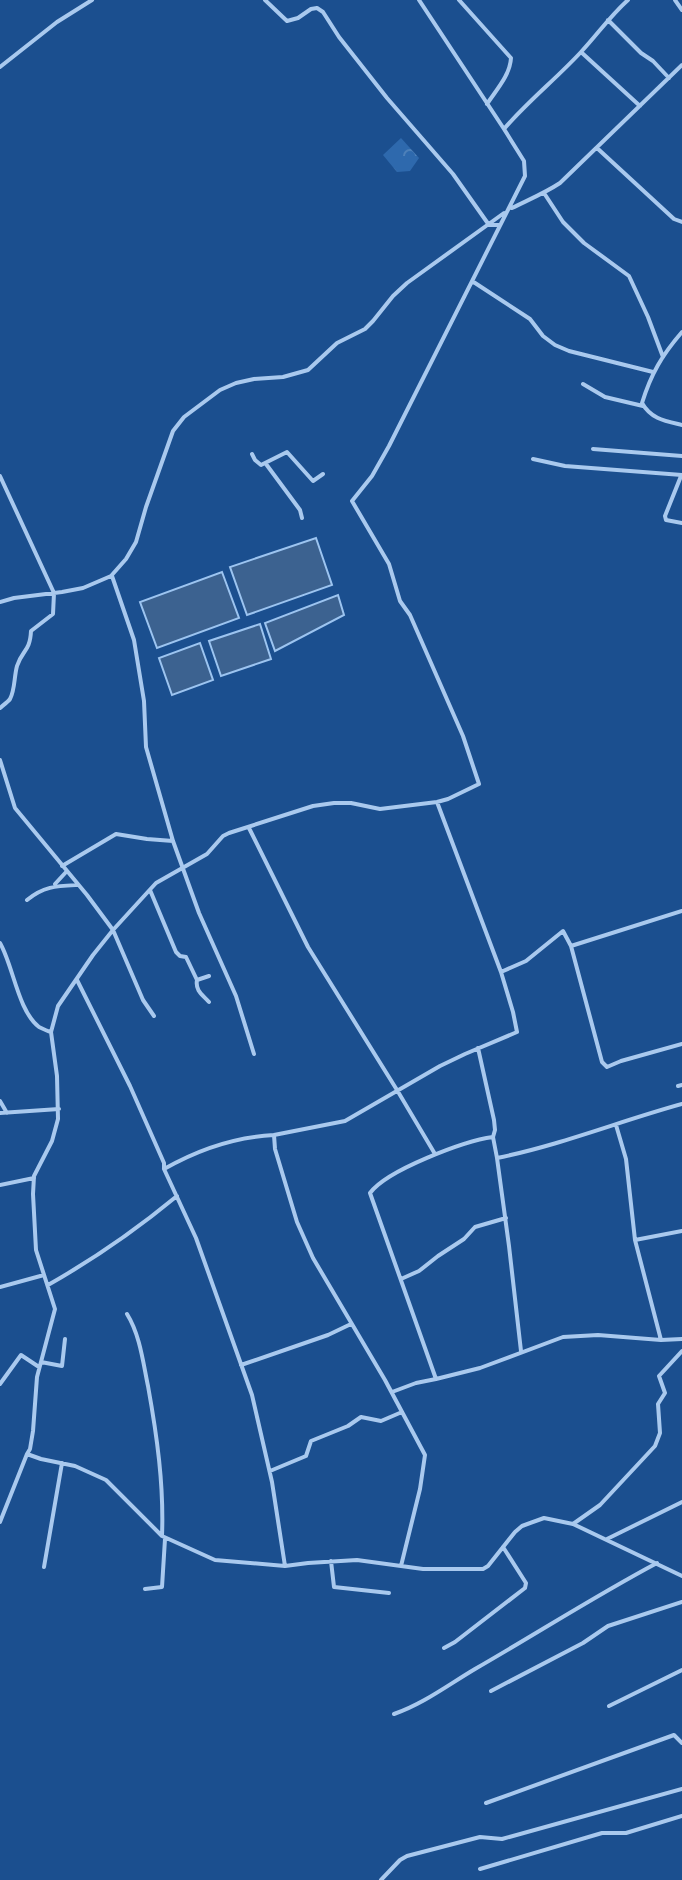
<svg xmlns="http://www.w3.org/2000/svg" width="682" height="1880" viewBox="0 0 682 1880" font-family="Rubik,sans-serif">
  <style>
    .forest { fill: url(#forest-crowns) }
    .water { fill: #3c6290; stroke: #9cc4f0; stroke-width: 2 }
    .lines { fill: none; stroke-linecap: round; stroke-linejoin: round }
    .minor { stroke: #a9c9ee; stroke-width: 4 }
  </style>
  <defs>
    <pattern id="forest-crowns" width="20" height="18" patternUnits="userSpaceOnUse" patternTransform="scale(2)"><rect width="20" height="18" fill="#2e69ad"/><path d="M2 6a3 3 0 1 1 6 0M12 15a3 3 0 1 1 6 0" fill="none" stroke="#4d80b9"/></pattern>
  </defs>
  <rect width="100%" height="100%" fill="#1b4f8f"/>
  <path class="forest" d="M401,138L419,158L410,171L397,172L383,155Z"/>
  <path class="water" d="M316,538L332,585L247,615L230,567Z
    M222,572L239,618L157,648L140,602Z
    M338,595L344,615L275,651L265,623Z
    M260,624L271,659L221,676L209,641Z
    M200,643L213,680L172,695L159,658Z"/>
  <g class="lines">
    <path class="minor" d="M265,0L287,21L298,18L311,9L317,8L323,12L339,37L387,98L453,174L489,225H500
      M419,0L504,129
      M459,0L511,58C510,75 497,89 487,104
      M628,0C610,16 597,35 581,52C556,79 528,101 504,129L524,161L525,176L389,446L372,476L352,501L389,564L400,601L410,615L463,736L479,784L448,799L437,802L380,809L351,803H334L313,806L229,833L223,836L207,854L156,883L113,930L93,955L58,1006L51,1032L57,1076L58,1119L52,1141L34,1176L33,1194L36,1250L55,1309L37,1377L33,1431L30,1449L27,1454L41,1459L75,1466L106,1480L162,1536L215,1560L285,1566L308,1563L357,1560L423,1569H483L488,1566L515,1532L522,1526L544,1518L573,1524L682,1576
      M675,0L682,10
      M608,20L641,53L653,61L669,78
      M581,52L640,106
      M0,67L57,22L92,0
      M597,148L674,219L682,222
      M544,193L563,222L584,243L629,276L648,317L663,357
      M512,208C528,200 545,193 560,183L682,65
      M472,281L530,319L543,336L555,345L569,351L653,372
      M682,332C662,355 651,374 642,403C651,419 665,421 682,425
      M583,384L605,397L643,406
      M593,449L682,456
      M252,454L255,460L261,465L287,452L313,481L323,474
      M533,459L565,466L682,475
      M266,464L300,510L302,518
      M0,476L54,593L53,614L31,631C30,652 22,650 17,666C14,677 15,690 10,699C9,701 1,707 0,708
      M681,476L665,516L666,520L682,523
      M112,576L134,640L144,701L146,747L173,841L199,913L236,996L254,1054
      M0,602L14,598L62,592L83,588L111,576L126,559L136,542L146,507L173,431L184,417L220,390L236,383L254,379L283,377L308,370L337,343L365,329L373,321L393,296L407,283L504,213
      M0,760L15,808L87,895L113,930L143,1000L154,1016
      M249,828L308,947L397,1090L435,1154
      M62,866L116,834L147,839L173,841
      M55,884L67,871
      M150,890L176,952L180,956L186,957L197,980L209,976
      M27,900C44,886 57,886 78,885
      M0,943C13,965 18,1011 39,1027C43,1029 47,1031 51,1032
      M571,946L682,911
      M501,972L526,961L563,931L571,946L602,1062L607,1067L621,1061L682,1044
      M77,980L130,1086L164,1163V1169L196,1238L252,1395L272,1482L285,1566
      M197,980C195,991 203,995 209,1002
      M678,1086L682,1085
      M0,1101L7,1113
      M0,1113L59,1109
      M616,1125L626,1159L635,1240L661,1340
      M493,1137L497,1158
      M164,1169C199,1149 234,1137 274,1135
      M0,1185L34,1178
      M635,1240L682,1231
      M401,1279L419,1271L438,1256L464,1239L475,1227L506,1218
      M48,1285C94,1259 137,1229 177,1196
      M0,1287L44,1275
      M127,1314C140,1335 143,1362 148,1386C157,1436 164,1485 162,1536
      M521,1351L509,1246L497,1158C561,1145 620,1121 682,1104
      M41,1362L62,1366L65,1339
      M241,1365L328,1335L351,1324
      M436,1379L480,1368L563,1337L598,1335L661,1340L682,1339
      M0,1384L21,1355L39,1367
      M392,1392L416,1383L436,1379L370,1193C387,1170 464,1141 493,1137L495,1130L494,1120L478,1048
      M270,1471L306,1456L311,1441L348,1426L361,1417L381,1421L402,1412
      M0,1522L27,1454
      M573,1524L600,1505L655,1446L660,1433L658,1404L665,1393L659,1376L682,1351
      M607,1539L682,1502
      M331,1561L334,1587L389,1593
      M401,1566L420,1489L425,1455L385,1380L313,1258L297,1222L275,1149L274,1135L345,1121L440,1066L465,1054L517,1032L513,1012L501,972L437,802
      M44,1567L62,1463
      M145,1589L162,1587L165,1539
      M444,1648L455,1642L525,1588L526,1583L503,1547
      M491,1691L583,1643L608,1626L682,1602
      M609,1706L682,1670
      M394,1714C423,1704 448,1685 475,1669C536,1634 595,1596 657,1563
      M486,1803L674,1735L682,1743
      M480,1869L602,1833H626L682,1816
      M381,1880L400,1860L407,1856L480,1837L502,1839L682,1789"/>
  </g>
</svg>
